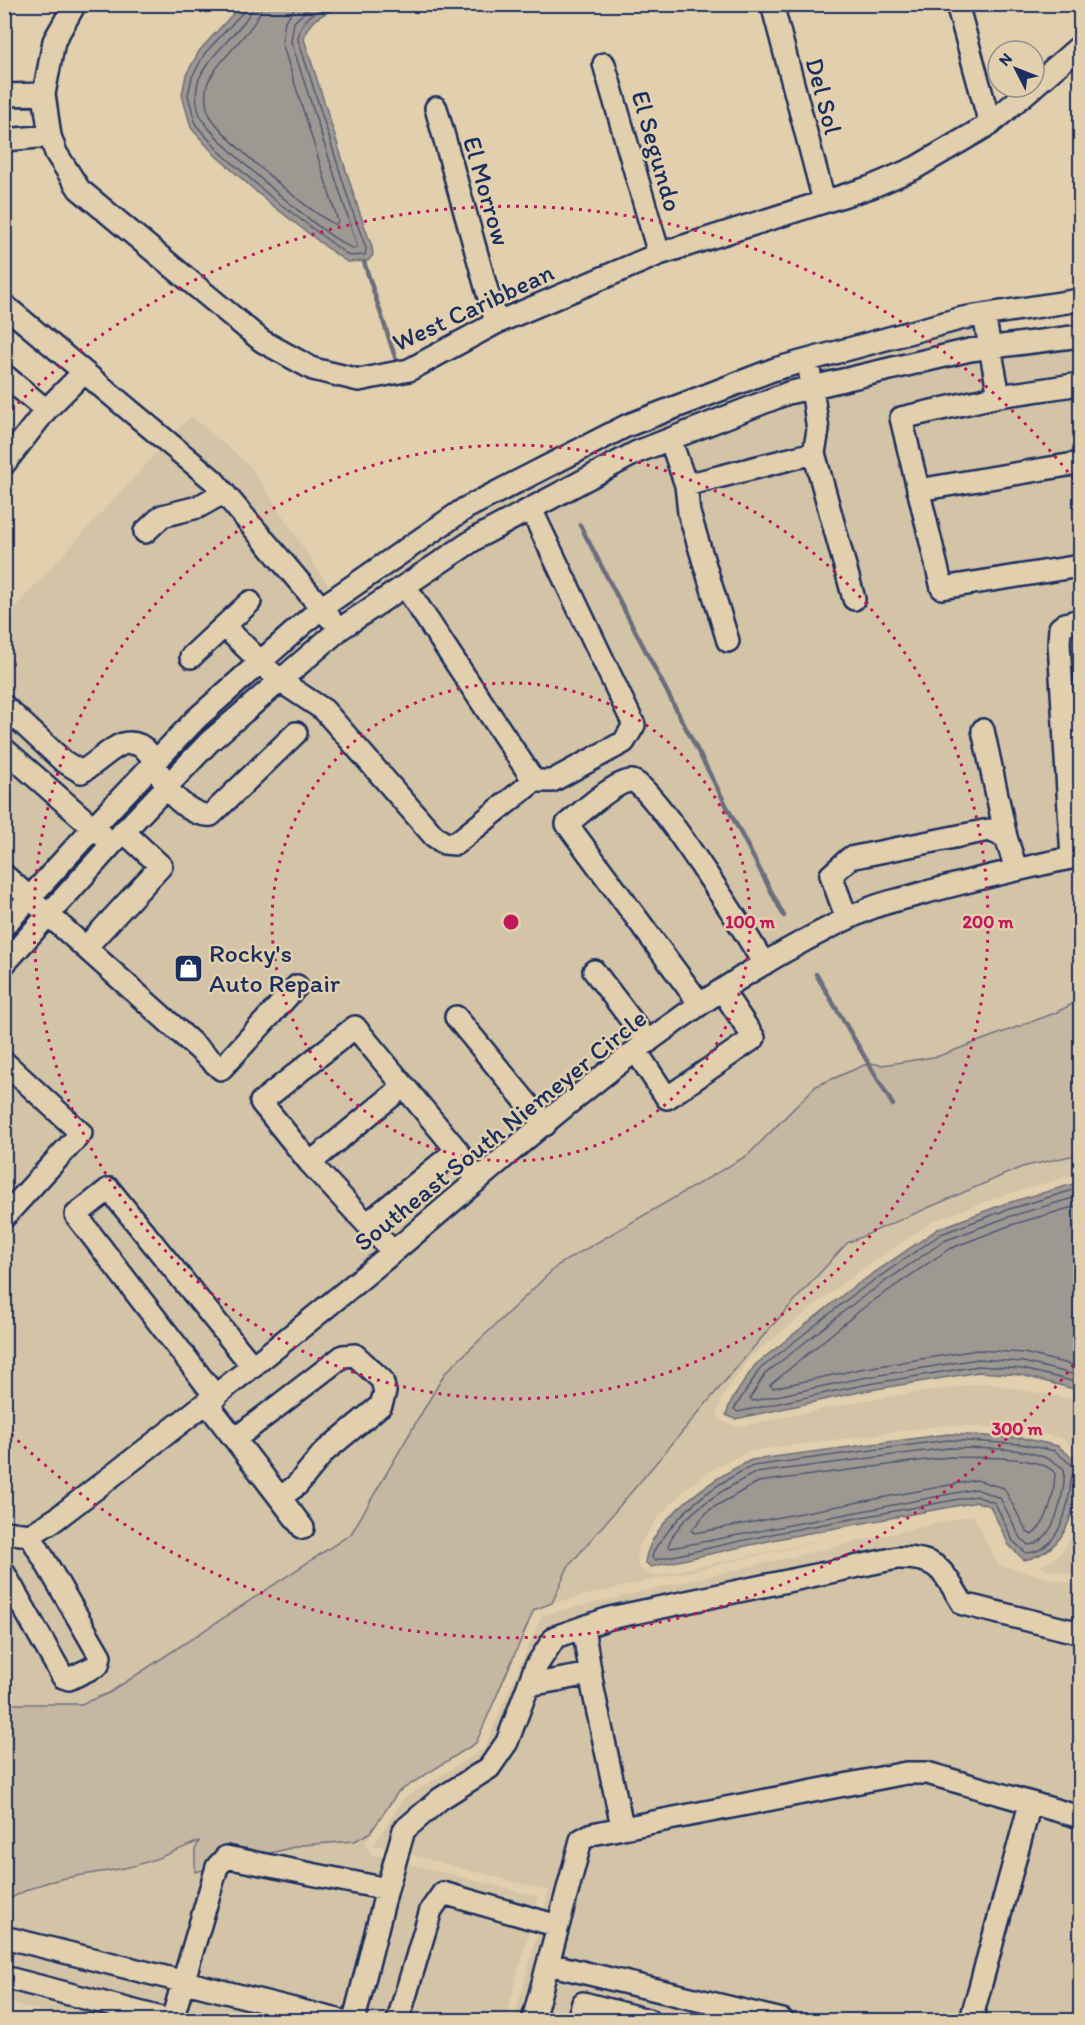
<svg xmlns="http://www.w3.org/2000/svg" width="1085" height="2025" viewBox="0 0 1085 2025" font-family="Itim,sans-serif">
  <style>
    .built { fill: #d3c3a7 }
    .green { fill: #c5b7a1; stroke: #707380; stroke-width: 1.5 }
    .water { fill: #9e9892; stroke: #6a6e7d; stroke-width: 1.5 }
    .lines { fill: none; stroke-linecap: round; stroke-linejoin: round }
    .shore { stroke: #4f5973; stroke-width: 1.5 }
    .stream { stroke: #6a6e7d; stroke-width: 4.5 }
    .minor-casing { stroke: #1b2f5e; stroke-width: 26 }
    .minor { stroke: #e2cfad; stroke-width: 21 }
    .ring { fill: none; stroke: #c2185b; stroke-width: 3; stroke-dasharray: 3 6 }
    .labels { text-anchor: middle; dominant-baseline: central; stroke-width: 5; stroke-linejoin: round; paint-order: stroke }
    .street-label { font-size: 26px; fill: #1b2f5e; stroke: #e2cfad }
    .poi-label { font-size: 26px; fill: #1b2f5e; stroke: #e2cfad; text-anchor: start }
    .centre { fill: #c2185b; stroke: #e2cfad; stroke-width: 3 }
    .ring-label { font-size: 18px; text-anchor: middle; font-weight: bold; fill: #c2185b; stroke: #e2cfad; stroke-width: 5; stroke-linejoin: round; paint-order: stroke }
  </style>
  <rect width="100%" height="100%" fill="#e2cfad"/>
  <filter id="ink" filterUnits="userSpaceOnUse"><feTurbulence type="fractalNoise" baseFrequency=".0167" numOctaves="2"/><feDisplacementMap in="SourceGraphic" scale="12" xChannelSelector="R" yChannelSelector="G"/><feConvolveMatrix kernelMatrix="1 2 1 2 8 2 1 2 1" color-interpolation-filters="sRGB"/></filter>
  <g filter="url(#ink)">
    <path class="built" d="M977,325L979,340L785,385L341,618L334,611L343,607L459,524L631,434L779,377Z
      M1080,345V847L991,865L864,901L768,949L471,1172L238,1368L50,1512L27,1526L5,1523V978L130,838L215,749L346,636L483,545L642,460L791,402L972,359Z
      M191,416L250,466L331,590L322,597L172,436Z
      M161,448L207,486L309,607L5,912V618Z
      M1080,865V1000L1055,1013L939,1056L883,1065L869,1063L816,1086L748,1155L558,1265L445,1373L351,1534L109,1693L81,1704H5V1541L62,1527L250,1382L613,1081L705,1012L778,965L871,917L997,882Z
      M1080,1154V1173L1001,1196L933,1221L843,1283L749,1358L723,1396L717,1414L721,1421L738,1427L867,1400L985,1383L1059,1397L1080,1398V1454L1062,1438L1022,1429L946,1425L749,1451L718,1466L689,1486L657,1519L638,1548L637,1565L645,1573L654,1576L847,1535L552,1603L568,1567L770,1328L847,1243L1022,1167Z
      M973,1515L998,1565L1080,1586V2020H514L549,1891L374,1845L403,1799L484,1749L542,1615Z
      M1080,1516V1539L1073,1575L1038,1566L1048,1563L1064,1550Z
      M371,1832L365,1845L372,1854L538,1897L505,2020H76L5,2002L4,1902L26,1888L66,1876L126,1868L200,1841L195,1871L302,1845L355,1841Z"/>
    <path class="green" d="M1080,1000V1154L1022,1167L847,1243L770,1328L568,1567L552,1603L534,1610L476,1743L398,1792L371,1832L355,1841L302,1845L195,1872V1850L199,1841C175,1851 150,1863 124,1868C79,1877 45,1876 5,1902V1704H81L109,1693L351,1534L445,1373L558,1265L748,1155L816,1086L869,1063L883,1065L939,1056L1055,1013Z"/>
    <path class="water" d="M242,4L345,5C328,12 307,18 304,39L358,208L372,247L373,255L368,261L347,262L330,250L268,202L215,155L191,128L182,95L186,75L200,50Z
      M1080,1182L1078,1390L1021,1375L979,1372L864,1391L735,1419L726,1415L731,1401L755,1365L849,1290L938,1229L1004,1204Z
      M948,1434L1022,1438L1058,1446L1078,1463C1076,1504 1072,1550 1024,1560L1009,1545L990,1506L977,1502L782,1538L651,1567L645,1562C652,1517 714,1478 751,1460Z"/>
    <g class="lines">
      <path class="shore" d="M245,4L244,11L205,53L192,77L188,95L196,125L219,151L271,197L349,256L365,255L366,248L352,210L298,39C300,19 314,12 331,4
        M253,4C252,23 206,55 198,82C195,95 196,111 204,122C220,146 330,242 355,249L357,245L291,41L294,22L313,4
        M262,4C261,26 219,57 208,82C204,93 205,108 211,117C228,143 309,212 336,225L338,221L282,43L285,21L298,4
        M1080,1188L1006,1210L941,1234L853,1295L760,1369L734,1409L738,1412L863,1385L978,1366L1023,1369L1080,1383
        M1080,1196L1008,1217L944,1241L857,1301L765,1374L750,1398L753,1401L862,1378L978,1359L1023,1362L1080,1376
        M1080,1205L1011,1225L949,1249L863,1308L770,1385L773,1388L860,1369L977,1350L1024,1353L1080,1367
        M948,1440L1021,1444L1055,1451L1074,1467C1074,1472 1072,1475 1071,1480C1069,1507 1059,1552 1026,1553L1013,1541L995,1503L976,1496L781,1532L655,1560L652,1558C653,1550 658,1544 663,1538C686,1505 716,1483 753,1466Z
        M948,1448C985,1449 1035,1444 1064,1469C1066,1490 1055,1544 1028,1545L1020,1537L1000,1498L976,1489L671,1548L668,1546C678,1515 727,1487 755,1473Z
        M949,1457C974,1458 1038,1454 1055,1473C1054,1495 1050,1521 1032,1535L1027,1532L1004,1488L976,1480L695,1533L691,1531L709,1510L758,1482Z"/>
      <path class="stream" d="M364,262L397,363
        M580,525L784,916
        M816,974L893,1105"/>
      <defs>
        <path id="minor" d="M75,4L54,41L44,94L50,136L56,153L79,189L262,341L313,369L359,380L409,370L496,323L659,254L871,187L915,168L990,124L1033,87
          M772,4L824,201
          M957,4L990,124
          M604,64L659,254
          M1034,86L1080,46
          M4,95L44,94
          M436,108L496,323
          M4,140L50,136
          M4,305L213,480L330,618
          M984,315L999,396
          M810,374L818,430L814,453
          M4,375L46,410L84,372
          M1080,384L999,396L901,418L942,588L1080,566
          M670,439L686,485L814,453L854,599
          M4,464L46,410
          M686,485L689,513L728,641
          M918,490L1080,463
          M531,509L634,725L624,742L552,781H534
          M145,532L162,516L198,507L223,493
          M224,626L280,681L324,710L434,836L444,843L455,844L534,781L405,586
          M191,657L250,602
          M4,706L63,761L81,772C95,765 115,743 128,743C152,742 156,771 166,786C174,799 195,817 211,815L296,733
          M983,730L1006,837
          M4,749L103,836
          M1072,858L1059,643L1060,628L1065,624L1080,620
          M4,875L221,1069L297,986
          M847,919L831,875L850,858L989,830L1006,837L1016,869
          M4,926L101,819L196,719L321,608L466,508L626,426L775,369L963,318L1080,300
          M86,947L161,866L123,831
          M4,964L112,844L209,742L340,629L478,537L637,452L788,393L970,350L1080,336
          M594,971L648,1042
          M700,1004L567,824C580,814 616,780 632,781C651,782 750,940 764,964
          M456,1017L545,1125
          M636,1051L667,1098L754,1038L722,990
          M4,1062L81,1133L4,1217
          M310,1163L404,1086
          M368,1223L457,1150
          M393,1252L310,1163L261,1102L355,1027L457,1150L477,1179
          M216,1397L76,1215L109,1189L253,1367
          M207,1403L303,1528
          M235,1439L343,1356L355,1355L382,1380L385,1392L381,1405L324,1452L297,1485L280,1498
          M4,1532L30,1535L56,1519C169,1432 282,1345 392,1253C540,1128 686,991 864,911C882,902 904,899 923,893C976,879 1027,867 1080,856
          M4,1573L63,1677L69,1679L98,1665L100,1656L30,1535
          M583,1627L593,1689L622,1826
          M529,1685L591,1674
          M387,1889L404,1830L440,1799L489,1768L507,1742L535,1668L555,1637L610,1618L897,1558C940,1557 942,1571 963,1604L1080,1633
          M4,1940L12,1939L338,2020
          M548,1964L782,2020
          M4,1977L169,2020
          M172,2020L217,1867L226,1857L387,1889L354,2020
          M398,2020L431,1910L443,1893L558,1926
          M533,2020L581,1840L592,1834L906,1773H927L1080,1817
          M578,2020L583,2003L648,2020
          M971,2020L1030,1804"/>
      </defs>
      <use href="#minor" class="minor-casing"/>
      <use href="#minor" class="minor"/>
    </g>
  </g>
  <g class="ring">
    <circle cx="511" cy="922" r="239"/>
    <circle cx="511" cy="922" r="477"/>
    <path d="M1079 1358A716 716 0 0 1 5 1428M5 416A716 716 0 0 1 1079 486"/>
  </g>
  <defs>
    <symbol id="shop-square" viewBox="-11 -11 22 22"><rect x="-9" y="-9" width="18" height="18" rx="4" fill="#1b2f5e" stroke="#e2cfad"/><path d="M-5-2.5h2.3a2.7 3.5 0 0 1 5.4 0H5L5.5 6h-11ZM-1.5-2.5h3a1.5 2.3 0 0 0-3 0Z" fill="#fff"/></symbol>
  </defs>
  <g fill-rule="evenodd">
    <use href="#shop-square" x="172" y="952" width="33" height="33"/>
  </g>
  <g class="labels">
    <g class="street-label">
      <text transform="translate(824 96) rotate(75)">Del Sol</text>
      <text transform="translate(657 151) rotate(74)">El Segundo</text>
      <text transform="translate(487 191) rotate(74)">El Morrow</text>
      <text transform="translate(473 307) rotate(-25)">West Caribbean</text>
      <text transform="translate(500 1130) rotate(-39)">Southeast South Niemeyer Circle</text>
    </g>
    <g class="poi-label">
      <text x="209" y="953">Rocky's<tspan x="209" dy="30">Auto Repair</tspan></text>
    </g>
  </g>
  <circle cx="511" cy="922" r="9" class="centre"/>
  <g class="ring-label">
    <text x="750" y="928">100 m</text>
    <text x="988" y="928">200 m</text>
    <text x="1017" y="1435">300 m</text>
  </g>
  <rect width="1085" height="2025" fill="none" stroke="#e2cfad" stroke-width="24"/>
  <rect x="12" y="12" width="1061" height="2001" fill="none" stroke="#1b2f5e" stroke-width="2" filter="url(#ink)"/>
  <g transform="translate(1016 69) rotate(312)"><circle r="28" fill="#e2cfad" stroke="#928f8d" stroke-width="1.5"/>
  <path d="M0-4.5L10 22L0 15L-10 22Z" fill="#1b2f5e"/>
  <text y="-9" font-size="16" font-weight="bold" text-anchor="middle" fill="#1b2f5e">N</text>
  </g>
</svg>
